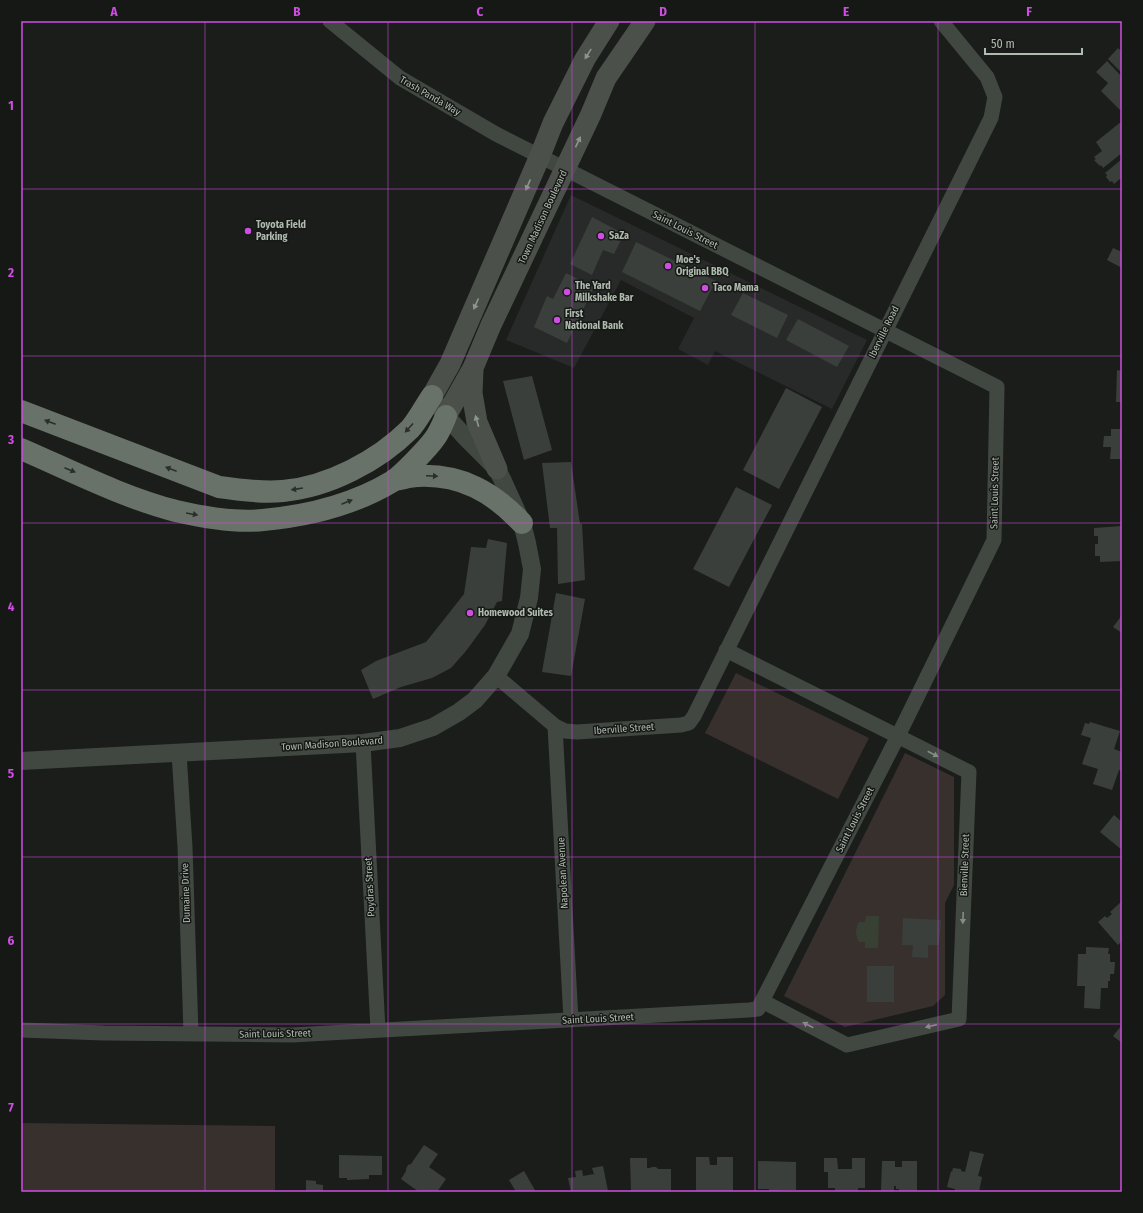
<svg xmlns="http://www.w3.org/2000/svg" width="1143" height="1213" viewBox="0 0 1143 1213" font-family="'Fira Sans Condensed',sans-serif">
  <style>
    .built { fill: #272a28 }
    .green { fill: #37302d }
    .water { fill: #374032 }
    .building { fill: #3b3f3c }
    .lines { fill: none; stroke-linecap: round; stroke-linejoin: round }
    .minor { stroke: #414741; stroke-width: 15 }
    .tertiary { stroke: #414741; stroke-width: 18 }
    .secondary { stroke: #4b514a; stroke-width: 21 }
    .motorway { stroke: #697269; stroke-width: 22 }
    .oneway { fill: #8d968c }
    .oneway2 { fill: #2b2e2b }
    .oneway3 { fill: #848d83 }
    .grid { fill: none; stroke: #d04de3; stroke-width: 1; stroke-opacity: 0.55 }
    .poi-dot { fill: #d04de3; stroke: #161816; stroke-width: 1.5 }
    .labels { text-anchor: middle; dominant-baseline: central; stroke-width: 3; stroke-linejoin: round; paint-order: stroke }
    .street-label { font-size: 10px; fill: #b0bbaf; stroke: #161816 }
    .poi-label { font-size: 10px; font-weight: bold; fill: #b0bbaf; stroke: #161816; text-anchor: start }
    .neatline { fill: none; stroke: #d04de3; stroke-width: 1.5 }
    .grid-label { font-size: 13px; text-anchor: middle; font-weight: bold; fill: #d04de3 }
  </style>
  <rect width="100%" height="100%" fill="#1b1d1b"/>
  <path class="built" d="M571,195L867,340L832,409L715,351L708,365L678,349L694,318L621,280L574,368L506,340Z"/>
  <path class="green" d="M736,673L869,738L838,799L705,733Z
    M905,753L954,777V885L945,903V995L933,1006L845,1027L784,996Z
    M21,1123L275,1126V1192H21Z"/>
  <path class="water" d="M866,916H879L878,948H865V942H859C855,935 855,929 859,922H865Z"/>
  <path class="building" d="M1118,48L1122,52V73L1108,59Z
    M1107,61L1122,77V107L1120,110L1101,91L1108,83L1096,72Z
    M1122,121V153L1103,168L1101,165L1100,166L1094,160L1096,159L1094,157L1102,151L1096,142Z
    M1122,159V179L1121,178L1114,184L1112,181L1110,182L1106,177L1107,175L1105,173Z
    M592,217L624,234L614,254L603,250L592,275L570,264Z
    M636,242L716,281L700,311L622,272Z
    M1113,248L1122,252V268L1107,260Z
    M566,273L594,287L567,343L534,327L547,296L553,299Z
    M743,293L788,315L777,338L731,315Z
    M798,319L849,346L837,367L786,340Z
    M1117,370L1122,371V402H1116Z
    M532,376L552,450L524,460L503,381Z
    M786,388L822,407L779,489L743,470Z
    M1111,429H1122V460H1120V459H1110L1111,447H1103L1104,436H1111Z
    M571,462L580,524H582L585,580L558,584L557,528H550L542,463Z
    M736,487L772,505L729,587L693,569Z
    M1122,526V561L1100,562V556H1095V544H1098V536H1094V528Z
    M488,539L507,543L502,601L497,602L485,625L466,651L451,668L432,678L401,687L373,699L361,670L376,661L426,642L442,622L464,594L471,547L486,548Z
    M556,593L585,599L571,676L542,672Z
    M1122,615V633L1113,627Z
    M1090,722L1120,731L1114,749L1122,752V771L1119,770L1112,790L1093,784L1098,769L1082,764L1091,738L1081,735L1085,723L1089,724Z
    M1114,815L1122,822V850L1100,832Z
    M1122,901V941L1118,945L1098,922L1105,916L1107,918L1112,914L1110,912Z
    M903,918L941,920L939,945H928V958L912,957L913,945H902Z
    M1086,947L1109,948L1108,954H1110V962H1115L1114,974H1110V981H1108V988H1101L1100,1009L1084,1008L1085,986H1077L1078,954H1086Z
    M867,966H894V1002H867Z
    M1122,1025V1043L1113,1036Z
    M424,1145L438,1154L429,1167L446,1179L437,1192H419L401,1179L406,1171V1169L408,1165L411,1164Z
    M970,1151L984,1154L978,1176L982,1177L979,1192H955V1189L947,1187L951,1171L952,1172L953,1168L961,1169V1171L965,1172Z
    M339,1155L382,1156V1175H369V1179L347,1180V1178H339Z
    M696,1157H709L710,1165H717V1157H733V1192H696Z
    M630,1158H647V1168H650L652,1167H656L658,1169H671V1192L631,1191Z
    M824,1158H837L838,1169H852V1158H865V1188H858V1192H835V1188H828V1172H824Z
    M758,1161L796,1162V1190H781V1192H769V1189H758Z
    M882,1161H895V1167H902V1161H917V1192H899V1189H896V1186H894V1191H881Z
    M603,1166L608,1191L601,1192H571L568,1178L576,1177L575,1171L582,1170L583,1176L594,1174L592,1168Z
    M524,1171L536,1192H512L515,1190L509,1180Z
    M306,1180L316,1181V1184L323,1185V1192H306Z"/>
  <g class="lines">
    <path class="minor" d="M726,650L969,772L959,1019L847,1045L762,1001
      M496,676L555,726L565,731L577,732L681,725L689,723L694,716L991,118L995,97L987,77L941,21
      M555,726L571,1020
      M363,743L378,1030
      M179,753L185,847L191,1034
      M21,1030L104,1033L292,1035L749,1010L758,1009L898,736L994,540L997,387L496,134L400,78L330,21"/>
    <path class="tertiary" d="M21,761L363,743L400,738L433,727L459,712L475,700L496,676L520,634L529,598L532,569L527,543L522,523L502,479L497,469L467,439L446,416L439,406"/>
    <path class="secondary" d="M473,370L472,393L477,422L497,469
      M432,396L450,364L540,156L553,123L585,59L609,21
      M446,416L473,368L491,325L591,114L606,78L645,21"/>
    <path class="motorway" d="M21,411L219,487C240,490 262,493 283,491C328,487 378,461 410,429C418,420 425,406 432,396
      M21,449C72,471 122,497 176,511C202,517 236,523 263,520C307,516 355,504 393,481C403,474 428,448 435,438C440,431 443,423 446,416
      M394,480C402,479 410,476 418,476C461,474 493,492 522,523"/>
  </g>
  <defs><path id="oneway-solid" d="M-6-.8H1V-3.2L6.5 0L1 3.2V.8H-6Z"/></defs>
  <g class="oneway">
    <use href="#oneway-solid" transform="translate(588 54) rotate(122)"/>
    <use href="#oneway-solid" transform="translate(578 142) rotate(-65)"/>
    <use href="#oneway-solid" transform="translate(528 185) rotate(113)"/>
    <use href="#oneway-solid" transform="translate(476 304) rotate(114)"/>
    <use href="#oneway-solid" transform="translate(477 421) rotate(-106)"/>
  </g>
  <g class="oneway2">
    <use href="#oneway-solid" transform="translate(50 422) rotate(-159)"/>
    <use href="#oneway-solid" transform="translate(409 428) rotate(132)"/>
    <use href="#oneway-solid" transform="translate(171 469) rotate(-159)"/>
    <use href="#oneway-solid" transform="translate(70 470) rotate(23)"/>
    <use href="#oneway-solid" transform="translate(432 476) rotate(2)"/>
    <use href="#oneway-solid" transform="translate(297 489) rotate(171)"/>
    <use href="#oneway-solid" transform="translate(347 502) rotate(-23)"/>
    <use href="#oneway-solid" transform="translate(192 514) rotate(10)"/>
  </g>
  <g class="oneway3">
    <use href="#oneway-solid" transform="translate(933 754) rotate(27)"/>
    <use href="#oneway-solid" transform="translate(963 918) rotate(92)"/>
    <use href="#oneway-solid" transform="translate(808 1025) rotate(-153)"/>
    <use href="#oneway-solid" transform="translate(931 1026) rotate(167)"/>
  </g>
  <path class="grid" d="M205,21V1192M388,21V1192M572,21V1192M755,21V1192M938,21V1192M21,189H1122M21,356H1122M21,523H1122M21,690H1122M21,857H1122M21,1024H1122"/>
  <g class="poi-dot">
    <circle cx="248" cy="231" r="4"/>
    <circle cx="601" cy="236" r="4"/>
    <circle cx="668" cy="266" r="4"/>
    <circle cx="705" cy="288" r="4"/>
    <circle cx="567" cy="292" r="4"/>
    <circle cx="557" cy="320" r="4"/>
    <circle cx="470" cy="613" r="4"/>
  </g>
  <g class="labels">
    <g class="street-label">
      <text transform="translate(430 96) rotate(30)">Trash Panda Way</text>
      <text transform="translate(543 217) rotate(-65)">Town Madison Boulevard</text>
      <text transform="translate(685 230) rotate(27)">Saint Louis Street</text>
      <text transform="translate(884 332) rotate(-64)">Iberville Road</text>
      <text transform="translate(995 493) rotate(-89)">Saint Louis Street</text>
      <text transform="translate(624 729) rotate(-4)">Iberville Street</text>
      <text transform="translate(332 744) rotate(-4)">Town Madison Boulevard</text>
      <text transform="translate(855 820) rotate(-63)">Saint Louis Street</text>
      <text transform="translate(965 865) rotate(-88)">Bienville Street</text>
      <text transform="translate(563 873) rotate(-93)">Napolean Avenue</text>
      <text transform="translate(370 887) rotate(-93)">Poydras Street</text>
      <text transform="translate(186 893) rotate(-92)">Dumaine Drive</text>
      <text transform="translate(598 1019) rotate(-3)">Saint Louis Street</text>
      <text transform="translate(275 1034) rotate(-1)">Saint Louis Street</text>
    </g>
    <g class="poi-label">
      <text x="256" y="225">Toyota Field<tspan x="256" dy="12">Parking</tspan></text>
      <text x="609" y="236">SaZa</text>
      <text x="676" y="260">Moe's<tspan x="676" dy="12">Original BBQ</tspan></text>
      <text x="575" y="286">The Yard<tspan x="575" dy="12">Milkshake Bar</tspan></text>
      <text x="713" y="288">Taco Mama</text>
      <text x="565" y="314">First<tspan x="565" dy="12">National Bank</tspan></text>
      <text x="478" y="613">Homewood Suites</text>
    </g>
  </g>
  <rect width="1143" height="1213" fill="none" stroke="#161816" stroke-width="44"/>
  <path d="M985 48v6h97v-6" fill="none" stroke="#b0bbaf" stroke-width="2"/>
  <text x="991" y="48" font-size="12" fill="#b0bbaf" stroke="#161816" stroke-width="3" paint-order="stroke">50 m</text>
  <rect x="22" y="22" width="1099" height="1169" class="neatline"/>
  <g class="grid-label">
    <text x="114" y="16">A</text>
    <text x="297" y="16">B</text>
    <text x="480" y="16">C</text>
    <text x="663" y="16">D</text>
    <text x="846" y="16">E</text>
    <text x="1029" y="16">F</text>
    <text x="11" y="110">1</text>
    <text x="11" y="277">2</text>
    <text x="11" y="444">3</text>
    <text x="11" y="611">4</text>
    <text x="11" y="778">5</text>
    <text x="11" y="945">6</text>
    <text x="11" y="1112">7</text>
  </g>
</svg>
